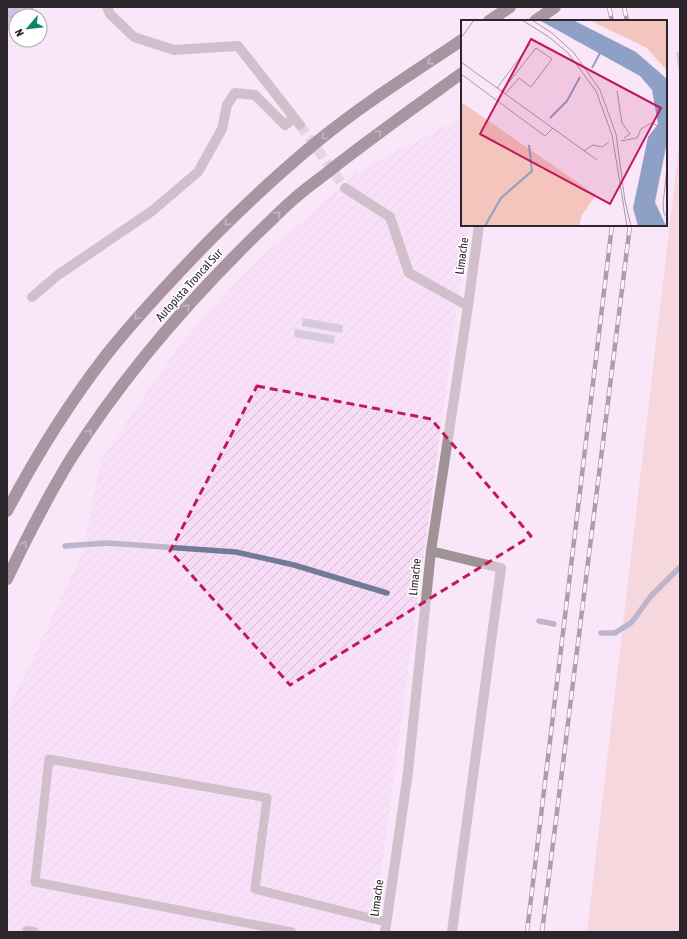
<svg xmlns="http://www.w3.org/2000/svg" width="687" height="939" viewBox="0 0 687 939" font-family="'Asap Condensed',sans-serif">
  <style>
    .industrial { fill: url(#industrial-furrows) }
    .green { fill: #f4c5bd }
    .water { fill: url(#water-waves); stroke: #717b98 }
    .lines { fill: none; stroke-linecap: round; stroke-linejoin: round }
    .stream { stroke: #717b98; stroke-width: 5.5 }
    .building { fill: #aea9c1 }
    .street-tunnel { stroke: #d1bfd0; stroke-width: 10; stroke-dasharray: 10 5; stroke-linecap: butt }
    .lane { stroke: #9f9396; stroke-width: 9 }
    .street { stroke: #9f9396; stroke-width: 10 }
    .highway { stroke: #483139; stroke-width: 12 }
    .rail-casing { stroke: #50464f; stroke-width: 4.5 }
    .rail { stroke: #fff; stroke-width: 3; stroke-dasharray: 9; stroke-linecap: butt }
    .oneway { stroke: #88797e }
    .marked { fill: none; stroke: #c2185b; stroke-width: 3; stroke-dasharray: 8 5; stroke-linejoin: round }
    .labels { text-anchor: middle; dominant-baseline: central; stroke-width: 3.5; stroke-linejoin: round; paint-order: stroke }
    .street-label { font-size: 12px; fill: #2c252c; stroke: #fff }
    .inset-river { fill: none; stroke: #8ea0c6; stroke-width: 2 }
    .inset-road { fill: none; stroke: #a899a7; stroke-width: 1 }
    .view { fill: #c2185b; fill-opacity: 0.15; stroke: #c2185b; stroke-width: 2 }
    .inset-edge { fill: none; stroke: #2c252c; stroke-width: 2 }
  </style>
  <defs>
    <pattern id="industrial-furrows" width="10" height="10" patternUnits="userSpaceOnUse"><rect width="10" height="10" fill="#f5dbf5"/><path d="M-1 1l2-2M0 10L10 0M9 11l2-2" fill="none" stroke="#d2bcd2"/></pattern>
    <pattern id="water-waves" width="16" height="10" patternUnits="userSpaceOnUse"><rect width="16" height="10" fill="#8ea0c6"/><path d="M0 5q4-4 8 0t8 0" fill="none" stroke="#7482a1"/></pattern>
  </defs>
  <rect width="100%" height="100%" fill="#fae6f9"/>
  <path class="industrial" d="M462,117V225H468L373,932H7V713L83,552L101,460L182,341L257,261L356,173Z"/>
  <path class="green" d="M680,137V932H587Z"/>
  <path class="water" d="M7,7H35L27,12L22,16H16V22L7,31Z"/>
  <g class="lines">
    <path class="stream" d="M65,546L107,543L236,552L294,565L387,593
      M539,621L554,624
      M601,633H615L632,622L651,596L680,567"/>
  </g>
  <path class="building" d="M680,51V73H679L676,52Z
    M303,318L343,325L342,333L302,326Z
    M295,329L335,336L334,344L294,337Z"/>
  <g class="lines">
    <path class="street-tunnel" d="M300,125L345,188"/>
    <path class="lane" d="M292,932L35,882L49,759L267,798L255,889L386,922"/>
    <path class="street" d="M107,7L110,14L134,37L174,50L238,46L300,125
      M345,188L390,217L409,273L468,306
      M32,297L58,275L152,211L198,172L222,129L227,105L235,93L255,95L285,125L294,118
      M431,551L501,568L452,932
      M27,931L34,932
      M385,932L408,772L431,551L468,306L479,225"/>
    <path class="highway" d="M489,21L510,7
      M535,21L555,7
      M7,511C36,456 69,403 107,354C139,314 174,277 210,240C244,206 280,172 318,141C363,104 413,73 462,40
      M7,579C26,539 47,498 70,460C123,376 189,300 260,231C272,220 283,208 295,198C307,187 321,178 333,168C375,135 419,104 462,73"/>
    <defs>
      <path id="rail" d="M609,7L612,21
        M624,7L627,21
        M527,932L612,225
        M542,932L630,225"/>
    </defs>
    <use href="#rail" class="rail-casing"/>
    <use href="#rail" class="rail"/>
  </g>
  <defs><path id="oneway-chevron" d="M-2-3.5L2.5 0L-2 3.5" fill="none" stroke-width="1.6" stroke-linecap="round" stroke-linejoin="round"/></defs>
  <g class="oneway">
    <use href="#oneway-chevron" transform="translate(430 62) rotate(147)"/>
    <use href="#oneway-chevron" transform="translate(379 133) rotate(-36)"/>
    <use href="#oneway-chevron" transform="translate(324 137) rotate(142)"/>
    <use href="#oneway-chevron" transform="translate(278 214) rotate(-44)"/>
    <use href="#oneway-chevron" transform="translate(227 223) rotate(135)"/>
    <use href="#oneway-chevron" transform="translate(187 307) rotate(-49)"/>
    <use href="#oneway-chevron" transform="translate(137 317) rotate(130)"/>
    <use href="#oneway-chevron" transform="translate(89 432) rotate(-56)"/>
    <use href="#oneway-chevron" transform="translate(24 544) rotate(-63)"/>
  </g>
  <path d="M0 0H687V939H0ZM257,386L431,419L531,536L290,685L170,551Z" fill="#fae6f9" fill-opacity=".55" fill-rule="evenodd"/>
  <path class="marked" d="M257,386L431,419L531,536L290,685L170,551Z"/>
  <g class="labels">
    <g class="street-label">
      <text transform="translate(462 256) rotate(-82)">Limache</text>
      <text transform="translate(189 285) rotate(-48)">Autopista Troncal Sur</text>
      <text transform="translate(415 577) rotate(-84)">Limache</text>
      <text transform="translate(377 898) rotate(-82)">Limache</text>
    </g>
  </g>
  <g transform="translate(461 20)">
    <rect width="206" height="206" fill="#fae6f9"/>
    <path d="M0,82L135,175L121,195L118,206H0Z" fill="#f4c5bd"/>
    <path d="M128,0H206V51L186,28Z" fill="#f4c5bd"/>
    <path d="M78,0H112L175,32L206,59V122L194,182L205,206H177L172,188L187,117L197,104L191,70L179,56Z" fill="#8ea0c6"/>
    <path class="inset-river" d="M131,48L139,33M89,98L106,81L119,57M24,206L40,178L71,151L68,125"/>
    <path class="inset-road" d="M61,0L88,17L107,33L135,71L151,115L166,206M71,0L91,13L113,33L139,70L155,114L164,181L170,206M0,18L13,0M0,42L136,140M0,54L84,116L92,108M36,68L69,24M156,71L161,103L169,114L163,118M40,72L75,28L91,39L70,67L58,58L44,74M160,121L176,118L180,109L190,103L202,108L206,116M123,131L132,125L141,127L148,122M206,148L202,184L203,194L206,196"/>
    <path class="view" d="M70,19L200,88L149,184L19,114Z"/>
    <rect width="206" height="206" class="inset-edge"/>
  </g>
  <rect width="687" height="939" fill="none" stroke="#2c252c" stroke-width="16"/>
  <g transform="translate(28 28) rotate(242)"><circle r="19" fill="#ffffff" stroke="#aba8ab"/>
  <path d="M0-3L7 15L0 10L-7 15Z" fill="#07886b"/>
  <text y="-6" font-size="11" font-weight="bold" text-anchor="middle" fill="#2c252c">N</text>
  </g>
</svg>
